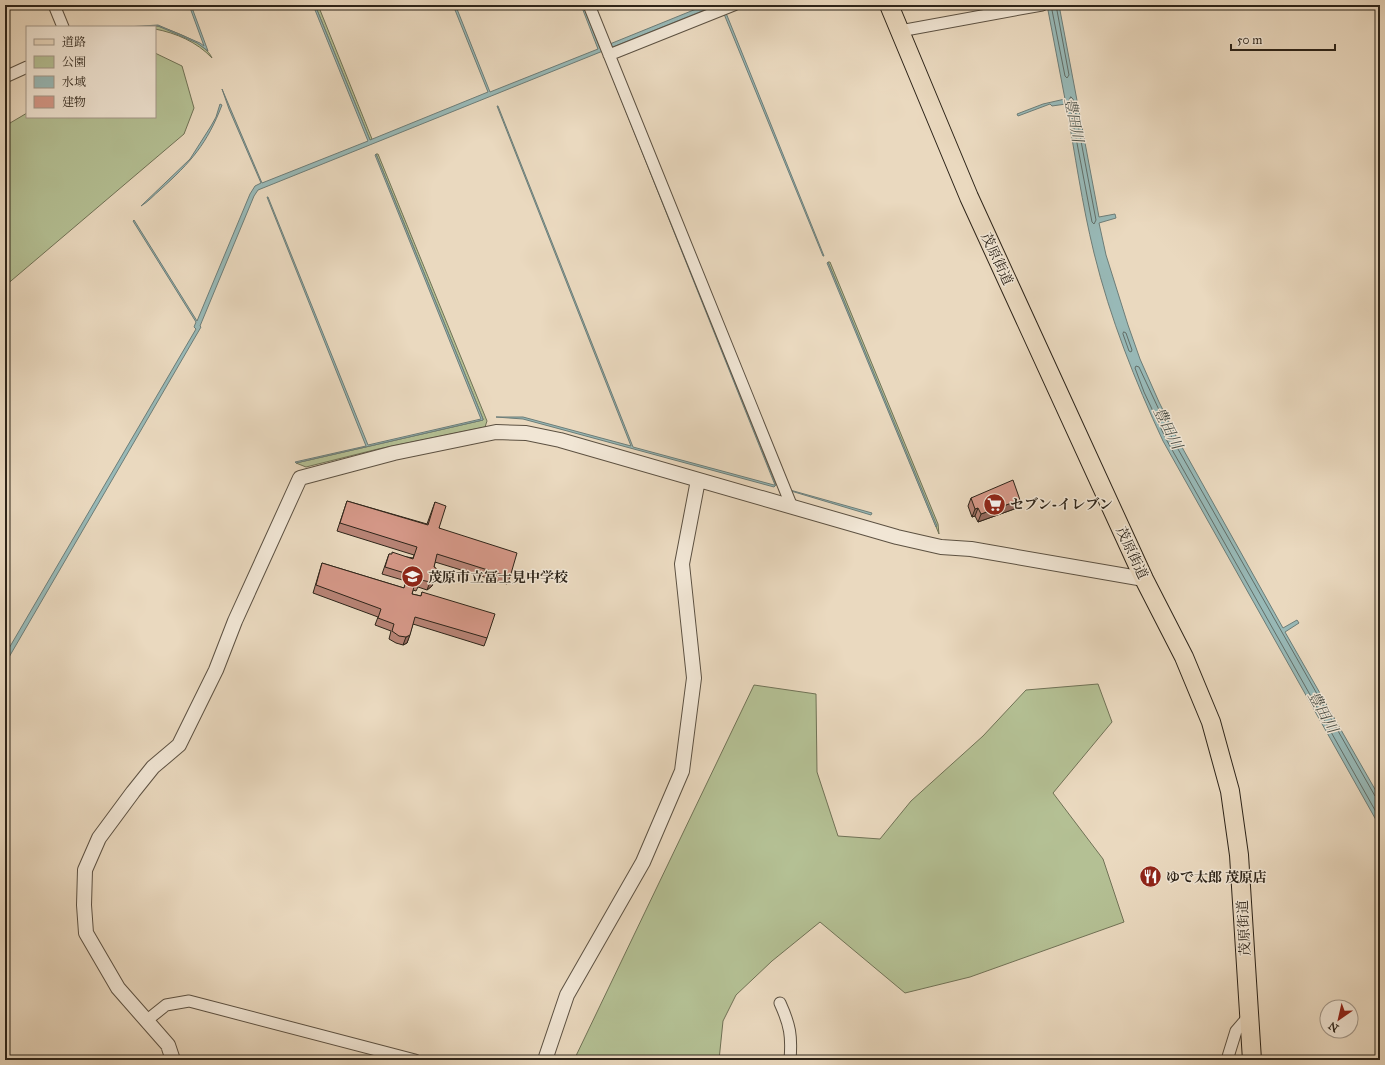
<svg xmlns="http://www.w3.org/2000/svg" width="1385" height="1065" viewBox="0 0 1385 1065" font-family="'IM FELL Great Primer','Noto Serif JP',serif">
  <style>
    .green { fill: #b4c094; stroke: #707256 }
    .water { fill: #98b9b7; stroke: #6d7d78 }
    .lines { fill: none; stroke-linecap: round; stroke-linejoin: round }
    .shore { stroke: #626e68; stroke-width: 1 }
    .minor-casing { stroke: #5c5142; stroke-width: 13 }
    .tertiary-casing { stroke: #5c5142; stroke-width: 16 }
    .primary-casing { stroke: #2d2419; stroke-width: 20 }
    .minor { stroke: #f1e6d5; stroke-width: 11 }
    .tertiary { stroke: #f1e6d5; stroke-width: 14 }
    .primary { stroke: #ead9bf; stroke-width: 18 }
    .wall { fill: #b78375; stroke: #2d2419 }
    .shaded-wall { fill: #956a5f; stroke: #2d2419 }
    .building { fill: #d59888; stroke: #2d2419 }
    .labels { text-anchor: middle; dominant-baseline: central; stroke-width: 3; stroke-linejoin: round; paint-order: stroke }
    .street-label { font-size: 14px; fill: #2d2419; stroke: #f1e6d5 }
    .poi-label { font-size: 14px; font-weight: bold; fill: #2d2419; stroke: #f1e6d5; text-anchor: start }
    .water-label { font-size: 15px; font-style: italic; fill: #4d5148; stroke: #f1e6d5 }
  </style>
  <rect width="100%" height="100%" fill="#ead9bf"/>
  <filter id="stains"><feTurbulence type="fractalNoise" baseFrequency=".005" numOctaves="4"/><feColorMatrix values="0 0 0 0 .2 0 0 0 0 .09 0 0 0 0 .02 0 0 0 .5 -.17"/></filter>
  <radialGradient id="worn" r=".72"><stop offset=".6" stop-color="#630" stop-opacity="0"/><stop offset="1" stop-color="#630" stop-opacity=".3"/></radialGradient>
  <path class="green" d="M315,5H318L372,139L370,140Z
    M158,26C175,32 205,42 212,58C197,42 176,33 155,29V27H137Z
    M155,53L182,66L194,108L184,134L5,286V126L27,113V117H155Z
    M376,154H378L487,421L485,427L378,449L306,467L296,463L483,420V419Z
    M828,262H830L938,524L939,534Z
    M1098,684L1112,722L1053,793L1103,859L1124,922L970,977L905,993L820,922L772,961L736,995L723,1021L719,1060H574L754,685L816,694L817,772L838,836L880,839L911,801L983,736L1026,690Z"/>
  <path class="water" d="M189,5H191L208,51L197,43L158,26L126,27L158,25L200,43L204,46Z
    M313,5H315L370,140L488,92L453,5H455L457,9L490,92L598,49L581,5H583L600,48L706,5H717L258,190L254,196L200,326L201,327L5,664V655L196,329L194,327L196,322L133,221L134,220L197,321L250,194L255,186L261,183L229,109L222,89L262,183L368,141Z
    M1047,5H1059L1099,217L1115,214L1116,218L1099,223L1106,255L1128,325L1140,359L1159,402L1178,440L1283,628L1297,620L1299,623L1285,632L1380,798V827L1163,441C1135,381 1110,318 1094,253C1082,204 1075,154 1066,104L1052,106L1050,104L1018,116L1017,114L1043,104L1065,99Z
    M726,13L824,256H823L724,14Z
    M607,64L776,485L774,487L523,419L496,417H523L631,446L497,106H498L633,447L774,485H775Z
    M220,104L222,105C207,144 191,162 160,190C154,195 148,202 141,206L190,159L211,126L216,117Z
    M376,154L483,419V420L296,463L295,462L366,446L267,197H268L368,445L481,419L375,155Z
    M828,262L937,526L936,527L827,263Z
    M790,490L872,513L871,515L791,491Z"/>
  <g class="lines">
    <path class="shore" d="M1051,5L1065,76L1067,78L1069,75L1056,5
      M1071,97L1073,99L1096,220L1094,224L1092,222L1069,101Z
      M1124,332L1126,333L1132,350L1131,352L1129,351L1123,334Z
      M1380,799L1375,796L1174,442L1139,367L1136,366L1135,368L1144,392L1166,439L1380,819"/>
    <defs>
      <path id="minor" d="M54,5L63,27
        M589,5L792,507
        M900,31L1042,5
        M609,55L734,5
        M5,77L27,67
        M780,1003C790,1025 792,1036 790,1060
        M146,1021L166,1005L189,1001L415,1060
        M1227,1060L1236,1031L1249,1016"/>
      <path id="tertiary" d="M173,1060L168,1045L118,988L86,933L84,905L85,870L99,838L133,792L153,767L179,745L216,670L235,621L300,478L394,453L496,432L526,433L560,440L897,537L941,547L971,549L1144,579
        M545,1060L567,995L643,862L682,771L694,678L682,564L698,480"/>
      <path id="primary" d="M889,5L969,197L1144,579L1184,657L1211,722L1230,791L1239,855L1252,1060"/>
    </defs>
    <use href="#minor" class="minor-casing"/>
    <use href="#tertiary" class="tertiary-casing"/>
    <use href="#primary" class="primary-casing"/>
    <use href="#minor" class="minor"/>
    <use href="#tertiary" class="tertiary"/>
    <use href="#primary" class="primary"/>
  </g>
  <path class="wall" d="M971,498L1020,500L1017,508L978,522L975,516L972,517L968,506Z
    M347,501L427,524L435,502L439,528L510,577L507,584L435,562L434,567L432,586L427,590L418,587L416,591L413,590L412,594L421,596L422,592L487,638L484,646L413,624L407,643L403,645L396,643L389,639L391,631L375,625L378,617L313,593L322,563L404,588L406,581L382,574L389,554L413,558L414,555L337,531Z"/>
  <path class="shaded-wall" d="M1020,500L1017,508L978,522L981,514Z
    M978,508L975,516L972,517L975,509Z
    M435,578L432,586L427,590L430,582Z
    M410,635L407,643L403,645L406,637Z"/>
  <path class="building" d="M1013,480L1020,500L981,514L978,508L975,509L971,498Z
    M347,501L428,525L435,502L446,506L439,528L517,553L510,577L437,554L434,567L436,568L437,571L435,578L430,582L421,580L419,584L415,583L412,594L421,596L422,592L495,614L487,638L415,617L410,635L406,637L399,636L392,631L394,624L378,618L381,609L316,585L322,563L404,588L408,574L385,567L389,554H392V552L413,559L417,547L340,523Z"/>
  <defs>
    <symbol id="supermarket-disc" viewBox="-11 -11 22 22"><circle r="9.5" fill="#8f2418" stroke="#f1e6d5"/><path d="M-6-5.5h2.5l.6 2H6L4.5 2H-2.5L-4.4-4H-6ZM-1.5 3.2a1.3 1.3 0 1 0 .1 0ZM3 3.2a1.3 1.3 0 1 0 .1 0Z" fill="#fff"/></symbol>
    <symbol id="school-disc" viewBox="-11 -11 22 22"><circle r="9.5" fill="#8f2418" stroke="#f1e6d5"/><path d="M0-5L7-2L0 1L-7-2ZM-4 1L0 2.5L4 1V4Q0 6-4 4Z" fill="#fff"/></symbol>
    <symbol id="restaurant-disc" viewBox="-11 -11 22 22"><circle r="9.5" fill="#8f2418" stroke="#f1e6d5"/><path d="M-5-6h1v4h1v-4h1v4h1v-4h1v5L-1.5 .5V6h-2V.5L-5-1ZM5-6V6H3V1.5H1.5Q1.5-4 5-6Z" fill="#fff"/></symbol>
  </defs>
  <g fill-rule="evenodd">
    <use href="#supermarket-disc" x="982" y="492" width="25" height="25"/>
    <use href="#school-disc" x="400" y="564" width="25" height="25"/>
    <use href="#restaurant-disc" x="1138" y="864" width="25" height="25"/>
  </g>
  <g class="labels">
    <g class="street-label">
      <text transform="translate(997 259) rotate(65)">茂原街道</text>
      <text transform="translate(1132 553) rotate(65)">茂原街道</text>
      <text transform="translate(1244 928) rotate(-93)">茂原街道</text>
    </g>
    <g class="poi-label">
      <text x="1010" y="504">セブン-イレブン</text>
      <text x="428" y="577">茂原市立冨士見中学校</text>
      <text x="1166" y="877">ゆで太郎 茂原店</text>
    </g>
    <g class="water-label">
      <text transform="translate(1074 120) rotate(79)">豊田川</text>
      <text transform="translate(1168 428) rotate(63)">豊田川</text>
      <text transform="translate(1323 712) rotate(61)">豊田川</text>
    </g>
  </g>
  <rect width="1385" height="1065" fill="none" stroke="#ead9bf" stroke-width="20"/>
  <rect x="6" y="6" width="1373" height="1053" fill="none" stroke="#2d2419" stroke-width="2"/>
  <rect x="10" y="10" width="1365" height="1045" fill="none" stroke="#2d2419"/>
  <rect x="26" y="26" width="130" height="92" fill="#f1e6d5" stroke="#a3988a"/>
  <rect x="34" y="39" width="20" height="6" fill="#ead9bf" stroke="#a3988a"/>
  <text x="62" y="46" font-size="12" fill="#2d2419">道路</text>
  <rect x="34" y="56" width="20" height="12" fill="#b4c094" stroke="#a3988a"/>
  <text x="62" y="66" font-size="12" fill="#2d2419">公園</text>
  <rect x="34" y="76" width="20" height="12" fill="#98b9b7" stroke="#a3988a"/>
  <text x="62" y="86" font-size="12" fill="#2d2419">水域</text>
  <rect x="34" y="96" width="20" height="12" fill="#d59888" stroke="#a3988a"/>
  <text x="62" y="106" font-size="12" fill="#2d2419">建物</text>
  <g transform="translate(1339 1019) rotate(214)"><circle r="19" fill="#f1e6d5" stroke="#a3988a"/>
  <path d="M0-3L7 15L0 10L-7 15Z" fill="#8f2418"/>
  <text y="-6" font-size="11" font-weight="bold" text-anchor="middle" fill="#2d2419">N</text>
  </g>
  <path d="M1231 44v6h104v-6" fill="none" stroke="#2d2419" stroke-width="2"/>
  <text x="1237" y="44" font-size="12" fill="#2d2419" stroke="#f1e6d5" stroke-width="3" paint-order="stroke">50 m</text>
  <rect width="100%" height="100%" filter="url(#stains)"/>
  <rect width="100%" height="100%" fill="url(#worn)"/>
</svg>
